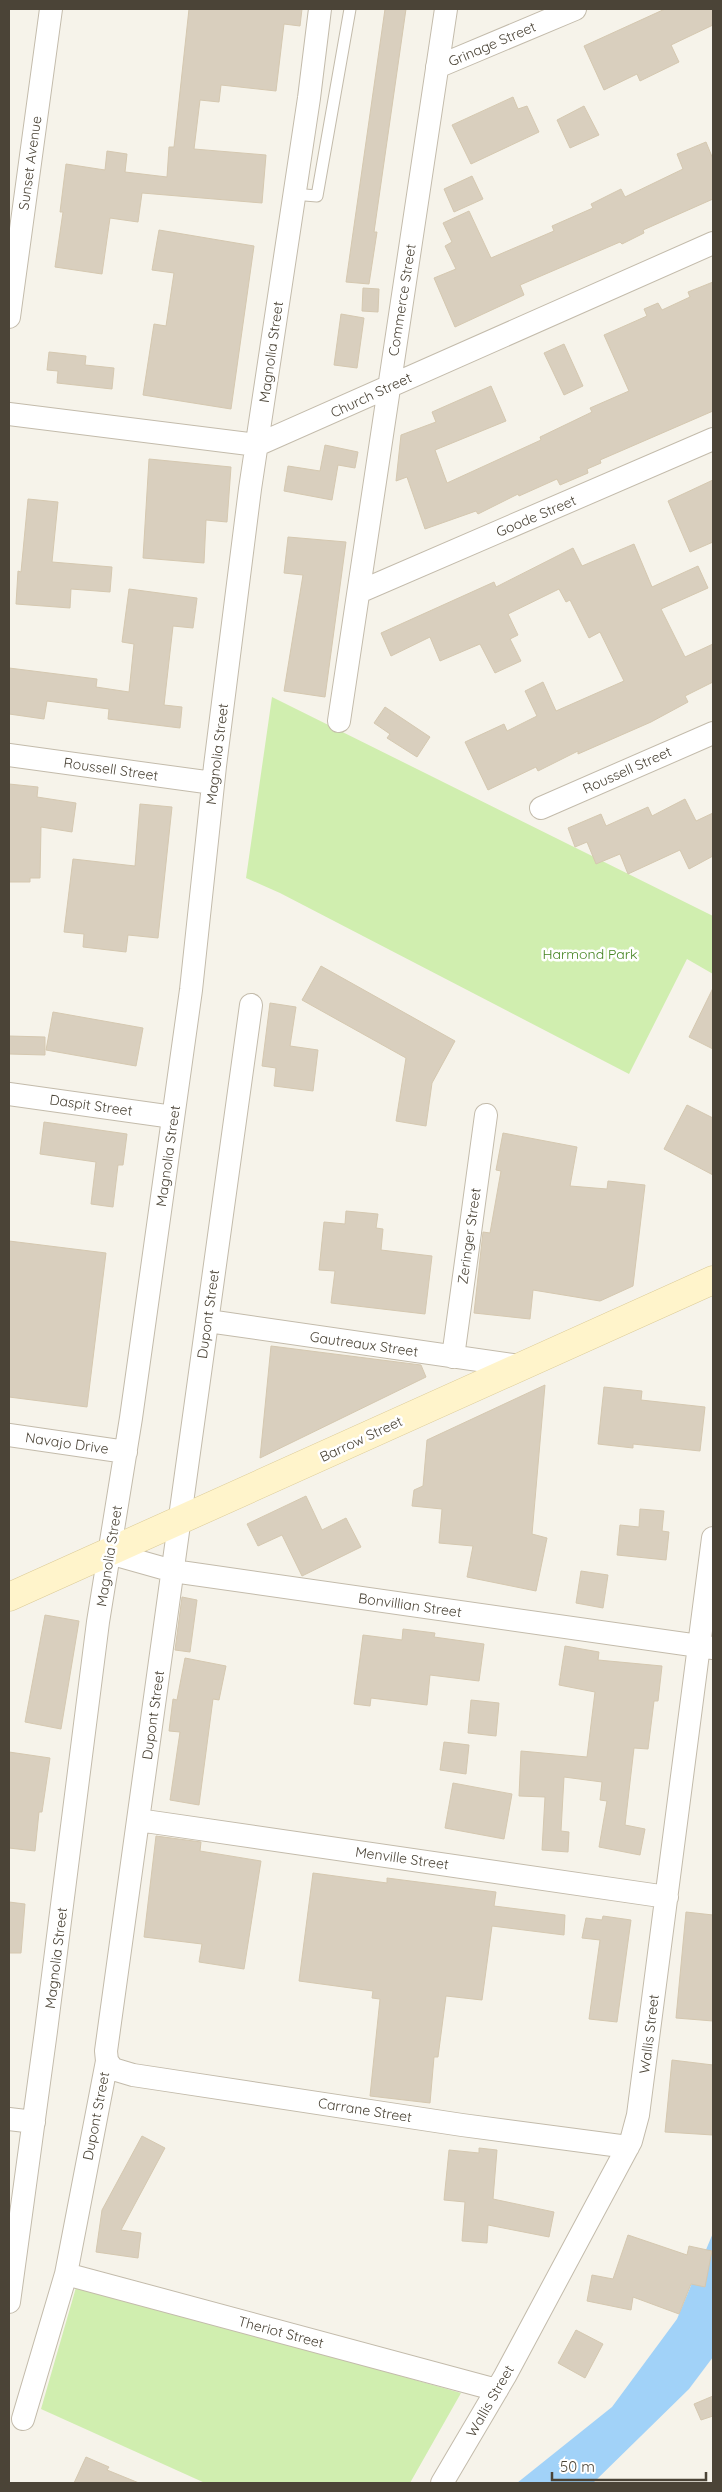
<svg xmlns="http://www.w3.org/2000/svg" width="722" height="2492" viewBox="0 0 722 2492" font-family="Quicksand,sans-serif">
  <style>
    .green { fill: #d0eeaf }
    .water { fill: #a1d2f8 }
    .building { fill: #d9cfbe; stroke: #d5c8b0 }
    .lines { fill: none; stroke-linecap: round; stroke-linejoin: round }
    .service-casing { stroke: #c3bbab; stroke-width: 13 }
    .minor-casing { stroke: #c3bbab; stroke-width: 24 }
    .secondary-casing { stroke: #dbca95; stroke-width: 29 }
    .service { stroke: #fff; stroke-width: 11 }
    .minor { stroke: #fff; stroke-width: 22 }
    .secondary { stroke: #fff4cb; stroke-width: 28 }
    .labels { text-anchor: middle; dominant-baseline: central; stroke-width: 5; stroke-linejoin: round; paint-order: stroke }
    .street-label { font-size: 14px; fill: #4b4437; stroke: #fff }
    .park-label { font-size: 14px; fill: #458422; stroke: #fff }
  </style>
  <rect width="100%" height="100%" fill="#f6f3ea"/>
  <path class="green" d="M272,697L713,916V974L687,959L629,1074L280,893L246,878Z
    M77,2284L461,2393L410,2483H205L41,2409Z"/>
  <path class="water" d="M713,2233V2357L689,2389L593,2483H517L612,2407L677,2319Z"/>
  <path class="building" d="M189,9H302L300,26L284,24L276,91L221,85L219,102L200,100L194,149L266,155L262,203L142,193L138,222L110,218L102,274L55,267L63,212H60L66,164L105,170L107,151L127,154L125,172L167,177L169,147H174Z
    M385,9H406L374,232H377L369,284L346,282Z
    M665,9H713V25L671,45L679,62L640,81L637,74L604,90L584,46Z
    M513,97L518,109L527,106L539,132L471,164L452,125Z
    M584,106L599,135L570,148L557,120Z
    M706,142L713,159V199L643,230L644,233L622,244L620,242L520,285L524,295L455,327L434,278L456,269L445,246L452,242L443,223L469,211L491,258L554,231L552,226L593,208L591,204L621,189L625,197L683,169L677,154Z
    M472,176L483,199L454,212L444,189Z
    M159,230L254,246L231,409L143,395L154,324L166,326L174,273L152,270Z
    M713,282V411L600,460L601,463L587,469L588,473L560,485L557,479L519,496L518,494L478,514L476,511L425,529L407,477L396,481L401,435L436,422L432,412L491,386L506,421L435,450L447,483L541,440L540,437L592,412L590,408L629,391L604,335L647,316L644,309L658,303L662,310L690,297L688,292Z
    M363,288L379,289L378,312L362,311Z
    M341,314L364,318L357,368L334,365Z
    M564,344L583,386L564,395L544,353Z
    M49,352L86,356L85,365L114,368L112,389L57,383L58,371L47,370Z
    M325,445L358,452L355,468L338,465L332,500L284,491L288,466L320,471Z
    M149,459L231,467L227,522L206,520L204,563L143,558Z
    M713,480V542L690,552L668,501Z
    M28,499L58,502L52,562L112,567L110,592L71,589L70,608L16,604L18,571L21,572Z
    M288,537L346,542L325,697L284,691L303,575L284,573Z
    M634,544L652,587L698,566L708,588L661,609L685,657L713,644V682L685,696L688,702L651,722L578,754V751L538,771L536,767L488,790L465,742L504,724L507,731L537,716L525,691L543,682L556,711L624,681L600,632L589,638L570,600L566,602L559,589L508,614L518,635L510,639L521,661L495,673L480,644L440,661L430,637L391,656L381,633L494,582L496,587L573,548L582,566Z
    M129,589L197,598L193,628L173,626L164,705L182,707L180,728L108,719L109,709L47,701L44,719L9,714V668L97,679L96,687L129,692L134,644L122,642Z
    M385,707L430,737L417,757L387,738L390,734L374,723Z
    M9,784L38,787L37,797L76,803L72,832L41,827L40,878H30V882H9Z
    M685,799L696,821L713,813V856L689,869L680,850L628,874L620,854L596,864L587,842L575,847L568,828L601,814L606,826L648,807L652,816Z
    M140,804L172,807L158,938L128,935L126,952L83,947L84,934L64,932L73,859L135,866Z
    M321,966L455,1041L432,1083L426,1126L396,1121L406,1058L302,1000Z
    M713,988V1049L689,1037Z
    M270,1003L296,1007L290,1046L318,1050L313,1091L274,1086L276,1068L262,1066Z
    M53,1012L143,1028L136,1066L46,1050Z
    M9,1036L45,1037V1055L9,1054Z
    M687,1105L713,1118V1175L664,1149Z
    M44,1122L127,1134L123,1165H118L113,1207L91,1204L96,1162L40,1154Z
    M503,1133L577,1147L570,1186L607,1189L608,1181L645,1185L633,1286L600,1301L533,1290L530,1319L474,1313L483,1232L490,1233L501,1171L496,1170Z
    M346,1211L378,1214L376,1228L383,1229L381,1250L432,1256L425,1314L331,1303L335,1271L319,1270L324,1222L345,1224Z
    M9,1241L106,1253L87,1407L9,1397Z
    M271,1346L421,1365L426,1377L260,1458Z
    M545,1385L532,1534L547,1538L536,1591L467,1577L473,1546L439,1543L442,1509L412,1506L414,1490L423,1486L427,1440Z
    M604,1387L642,1391L641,1400L705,1407L700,1451L633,1444V1448L598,1444Z
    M306,1496L322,1530L346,1518L361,1547L302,1576L282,1535L258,1546L247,1524Z
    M640,1509L664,1511L662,1531L669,1532L666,1560L617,1555L620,1525L639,1527Z
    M581,1571L608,1575L603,1608L576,1603Z
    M182,1597L197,1600L190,1652L175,1650Z
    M45,1615L79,1621L61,1729L25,1722Z
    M403,1629L435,1633L434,1637L484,1644L479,1681L430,1675L427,1705L371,1698L370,1706L354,1704L363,1635L402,1640Z
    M565,1646L599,1652L598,1660L662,1666L658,1701H654L648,1749L634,1748L625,1825L645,1829L640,1855L599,1847L607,1801L600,1800L602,1782L564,1777L561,1831L569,1832L568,1852L542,1850L545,1797L519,1796L521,1751L587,1757L595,1692L559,1685Z
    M185,1658L226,1666L219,1700L213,1699L199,1805L170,1800L180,1732L169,1731L173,1699L177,1700Z
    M471,1700L499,1703L496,1736L468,1733Z
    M444,1742L469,1745L466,1774L440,1770Z
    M9,1752L50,1758L42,1812H39L35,1851L9,1848Z
    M453,1783L512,1794L504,1839L445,1828Z
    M156,1836L201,1842L200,1851L261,1861L244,1969L199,1962L202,1944L144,1937Z
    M313,1873L387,1883V1878L496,1892L494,1906L565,1915L564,1935L492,1926L482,2000L446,1996L438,2057H434L430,2103L370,2096L380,1999L372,1998L373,1991L299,1981Z
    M9,1902L25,1904L21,1953H9Z
    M686,1912L713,1915V2021L676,2018Z
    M603,1916L631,1920L617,2022L589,2019L600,1940L582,1938L586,1918L602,1920Z
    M672,2060L713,2065V2135L665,2132Z
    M142,2136L165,2148L121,2230L141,2233L138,2258L96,2252L102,2210Z
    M479,2148L497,2150L493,2199L554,2212L549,2237L488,2225L487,2243L462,2241L465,2202L444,2200L449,2150L479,2153Z
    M628,2235L687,2255L689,2246L712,2251L705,2287L691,2284L679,2314L633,2297L631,2310L587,2301L592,2275L613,2279Z
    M576,2330L603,2344L585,2378L558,2363Z
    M713,2396V2416L701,2420L694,2404Z
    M86,2457L109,2467L107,2470L139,2483H74Z"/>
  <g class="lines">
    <defs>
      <path id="service" d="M293,194L317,196L350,9"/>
      <path id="minor" d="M437,67L575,9
        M9,317L51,9
        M9,414L257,445L713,243
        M359,592L713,439
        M339,721L446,9
        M9,755L213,783
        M541,808L713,733
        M9,1094L173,1117
        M208,1321L520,1366
        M453,1357L486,1115
        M9,1435L126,1452
        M109,1553L173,1571L713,1648
        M138,1820L667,1897
        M107,2061L113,2069L133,2075L462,2125L628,2147
        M9,2119L34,2122
        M66,2274L497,2390
        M9,2302L46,2031L98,1622L131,1418L191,990L215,766L250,489L309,98L320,9
        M23,2419L66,2274L107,2061L106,2051L251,1005
        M442,2483L505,2376L631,2141L638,2115L713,1538"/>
      <path id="secondary" d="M9,1597L713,1280"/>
    </defs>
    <use href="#service" class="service-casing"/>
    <use href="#minor" class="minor-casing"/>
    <use href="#secondary" class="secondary-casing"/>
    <use href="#service" class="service"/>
    <use href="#minor" class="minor"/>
    <use href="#secondary" class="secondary"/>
  </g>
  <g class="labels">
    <g class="street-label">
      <text transform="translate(492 44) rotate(-23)">Grinage Street</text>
      <text transform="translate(30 163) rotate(-82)">Sunset Avenue</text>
      <text transform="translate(402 300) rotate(-81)">Commerce Street</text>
      <text transform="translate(271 352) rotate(-82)">Magnolia Street</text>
      <text transform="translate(371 395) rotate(-25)">Church Street</text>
      <text transform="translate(536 516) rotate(-23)">Goode Street</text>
      <text transform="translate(217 754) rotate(-83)">Magnolia Street</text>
      <text transform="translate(111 769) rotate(8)">Roussell Street</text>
      <text transform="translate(627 770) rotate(-24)">Roussell Street</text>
      <text transform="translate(91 1105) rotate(8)">Daspit Street</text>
      <text transform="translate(168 1156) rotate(-82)">Magnolia Street</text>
      <text transform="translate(469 1236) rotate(-82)">Zeringer Street</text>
      <text transform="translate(208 1314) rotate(-82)">Dupont Street</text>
      <text transform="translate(364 1344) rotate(8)">Gautreaux Street</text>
      <text transform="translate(361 1439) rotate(-25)">Barrow Street</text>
      <text transform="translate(67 1443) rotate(8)">Navajo Drive</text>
      <text transform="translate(109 1556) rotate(-81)">Magnolia Street</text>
      <text transform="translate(410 1605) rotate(8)">Bonvillian Street</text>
      <text transform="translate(153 1715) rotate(-82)">Dupont Street</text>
      <text transform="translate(402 1858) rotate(8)">Menville Street</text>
      <text transform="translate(56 1958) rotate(-83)">Magnolia Street</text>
      <text transform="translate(649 2034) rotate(-83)">Wallis Street</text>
      <text transform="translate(365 2110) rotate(9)">Carrane Street</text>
      <text transform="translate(96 2116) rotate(-79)">Dupont Street</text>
      <text transform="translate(281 2332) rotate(15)">Theriot Street</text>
      <text transform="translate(490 2401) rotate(-60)">Wallis Street</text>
    </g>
    <g class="park-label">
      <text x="590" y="954">Harmond Park</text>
    </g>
  </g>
  <rect width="722" height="2492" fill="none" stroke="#4b4437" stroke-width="20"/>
  <path d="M552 2472v8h154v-8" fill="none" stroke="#4b4437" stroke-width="2.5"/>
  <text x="560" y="2472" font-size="15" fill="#4b4437" stroke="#ffffff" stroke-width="4" paint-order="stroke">50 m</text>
</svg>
